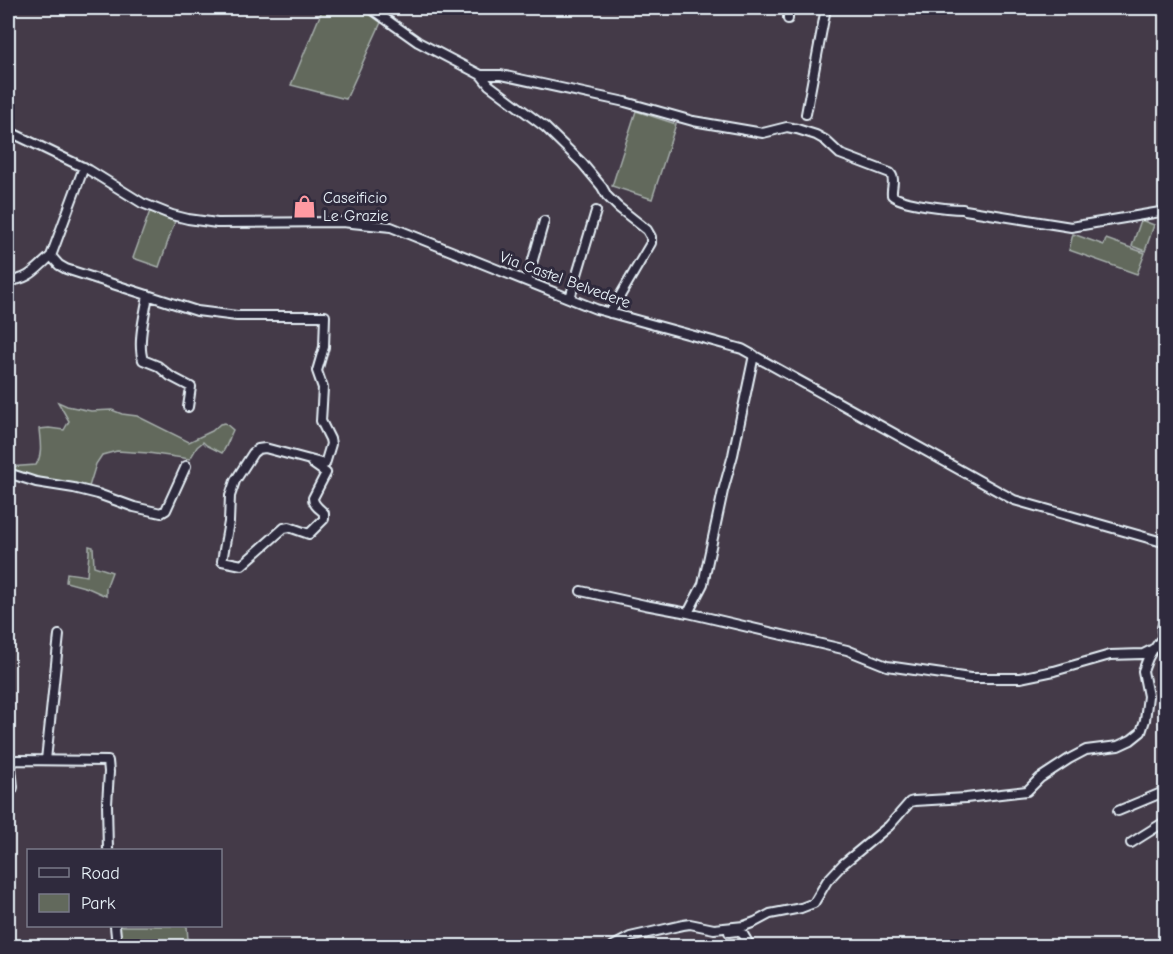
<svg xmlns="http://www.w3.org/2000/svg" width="1173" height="954" viewBox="0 0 1173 954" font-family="'Comic Neue',sans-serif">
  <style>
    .green { fill: #62695c; stroke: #a5adaa; stroke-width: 1.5 }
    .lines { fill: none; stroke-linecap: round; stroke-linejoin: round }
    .minor-casing { stroke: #e8f1f8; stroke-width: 12 }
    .minor { stroke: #2f2a3d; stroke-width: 8 }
    .labels { text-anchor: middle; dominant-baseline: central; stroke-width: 6; stroke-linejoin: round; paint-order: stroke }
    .poi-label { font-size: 16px; fill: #e8f1f8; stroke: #2f2a3d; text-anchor: start }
    .street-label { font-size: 16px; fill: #e8f1f8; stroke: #2f2a3d }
  </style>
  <rect width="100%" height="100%" fill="#443a48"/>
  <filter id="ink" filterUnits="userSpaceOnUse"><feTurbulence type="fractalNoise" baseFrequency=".0167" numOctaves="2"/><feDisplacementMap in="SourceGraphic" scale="12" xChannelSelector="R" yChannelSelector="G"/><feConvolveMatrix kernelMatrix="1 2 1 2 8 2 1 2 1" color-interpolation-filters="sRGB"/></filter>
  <g filter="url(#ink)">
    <path class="green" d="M323,8H368L383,18L346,99L291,85Z
      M636,111L676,124L652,199L612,186Z
      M150,211L175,221L159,267L133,258Z
      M1141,220L1154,225L1145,251L1132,246Z
      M1073,234L1104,245L1106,239L1145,253L1137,274L1069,250Z
      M58,402L67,406L91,411L112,410L122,414L137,416L189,442L212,431L220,424L225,423L233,430C229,438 228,445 222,453L206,445L203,442L197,447L190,459L148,453L117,451L102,455L96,464L88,490C61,483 34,478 8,470V467L36,465C43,454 40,441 39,429L49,428L64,430L69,421Z
      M89,546L93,547L94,566L112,572L106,588V596L88,588L66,582L67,573L87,576L89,553Z
      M117,926H187L188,940H186V946H119Z"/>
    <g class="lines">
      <defs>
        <path id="minor" d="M370,8L418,42L481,75L489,85L545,127L582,163L602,187L607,196L618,207L647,230L651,237V243L610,313
          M788,8V19
          M481,75H501L625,102L693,121L763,133L787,127L797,129L816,135L825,140L840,154L890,173C896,179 891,187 892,195C901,204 949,209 963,209L965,210L1071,227L1166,211
          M806,114L826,8
          M8,131L89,170L142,203L172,215L188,219L217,223L342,222L391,227L596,309L742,349L1014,500L1166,543
          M84,167L51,256L59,265L66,269L197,311L237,316H325L324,347L317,371L323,388L321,421L330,439L331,444L325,464L265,448L258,449L253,453L235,481L230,496L229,522L222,561L242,565L284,528L289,527L309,534L324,519V513C320,509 313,505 313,498L326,473L312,463L310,460
          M8,281C29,280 36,269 51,256
          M527,281L544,221
          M148,295C145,314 137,343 143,360L158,366L170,376L191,387L188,407
          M570,298L596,211
          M8,473L36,482L74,488L98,494L134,507L161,513L166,510L186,466
          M581,591L645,605L688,613L847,650L887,666L970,678H1020L1054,671L1110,655L1143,654L1155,648L1162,638
          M688,613L703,584L723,491L733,455L754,355
          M1166,620C1159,627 1162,638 1166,647
          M46,760L59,635
          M8,792L12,790L13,787L11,767L13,761L17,760L108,761L109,772L107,804L108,850
          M1118,811L1166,791
          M1131,843L1166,821
          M115,926L117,946
          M729,932L737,931L743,934L750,946
          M613,946L630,937L683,925L690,924L714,929L744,926L755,922L770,914L801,908L814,903L827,881L843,864L889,826L910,802L914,801L966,798L1027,791L1040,778L1069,759L1086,750L1118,746L1131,740L1141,732L1145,720L1148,696L1143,671L1148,658L1153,649"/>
      </defs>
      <use href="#minor" class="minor-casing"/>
      <use href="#minor" class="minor"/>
    </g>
  </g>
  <defs>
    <symbol id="shop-bare" viewBox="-9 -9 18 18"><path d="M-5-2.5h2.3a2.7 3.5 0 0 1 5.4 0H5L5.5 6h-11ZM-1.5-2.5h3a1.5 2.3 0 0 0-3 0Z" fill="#ff9aa2" stroke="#2f2a3d" stroke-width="2.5" paint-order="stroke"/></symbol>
  </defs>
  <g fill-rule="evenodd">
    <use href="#shop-bare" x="288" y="190" width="33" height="33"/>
  </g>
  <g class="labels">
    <g class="poi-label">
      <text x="323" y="198">Caseificio<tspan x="323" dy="18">Le Grazie</tspan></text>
    </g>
    <g class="street-label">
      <text transform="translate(565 280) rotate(20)">Via Castel Belvedere</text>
    </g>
  </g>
  <rect width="1173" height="954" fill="none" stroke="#2f2a3d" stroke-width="30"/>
  <rect x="15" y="15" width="1143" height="924" fill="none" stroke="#e8f1f8" stroke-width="2" filter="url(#ink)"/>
  <rect x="27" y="849" width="195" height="78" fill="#2f2a3d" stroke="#797a88" stroke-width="1.5"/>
  <rect x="39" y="868" width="30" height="9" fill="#2f2a3d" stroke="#797a88" stroke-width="1.5"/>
  <text x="81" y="879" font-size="18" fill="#e8f1f8">Road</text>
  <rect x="39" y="894" width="30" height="18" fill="#62695c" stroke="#797a88" stroke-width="1.5"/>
  <text x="81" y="909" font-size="18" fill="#e8f1f8">Park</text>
</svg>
